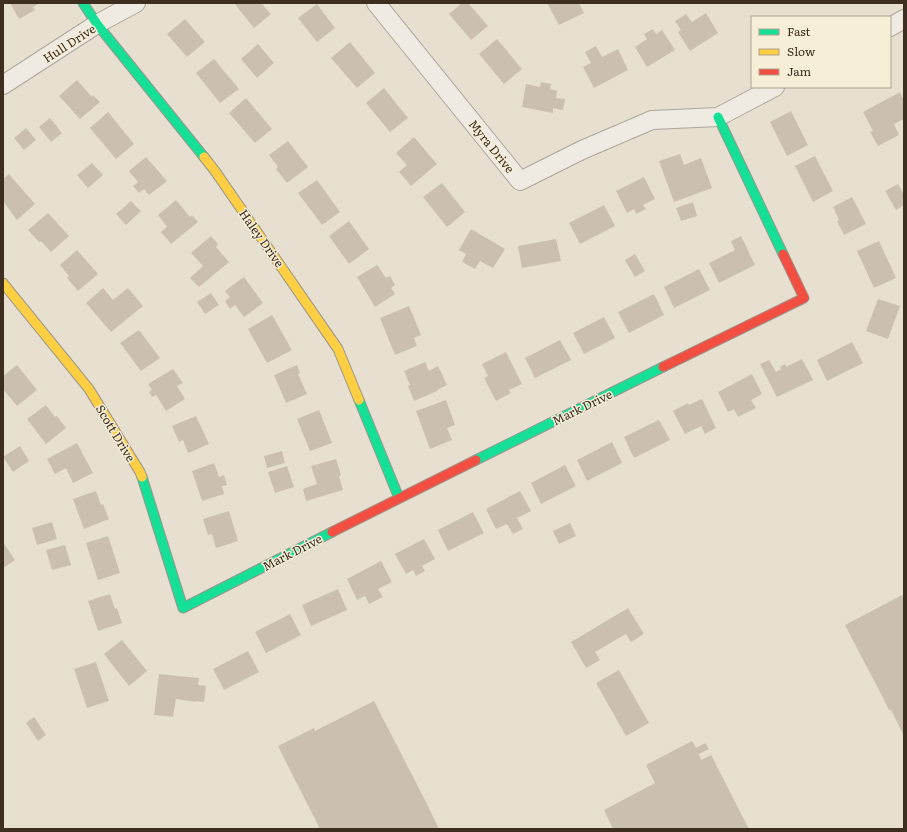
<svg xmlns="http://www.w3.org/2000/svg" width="907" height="832" viewBox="0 0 907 832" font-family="Literata,serif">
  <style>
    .building { fill: #cbbfb2 }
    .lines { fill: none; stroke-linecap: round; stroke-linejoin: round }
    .street-casing { stroke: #ada599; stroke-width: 20 }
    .fast-casing { stroke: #9c958a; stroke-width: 11 }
    .slow-casing { stroke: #9c958a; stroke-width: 11 }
    .jam-casing { stroke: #9c958a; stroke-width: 11 }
    .street { stroke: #efebe3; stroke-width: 18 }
    .fast { stroke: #16e098; stroke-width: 9 }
    .slow { stroke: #ffcf43; stroke-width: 9 }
    .jam { stroke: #f24e42; stroke-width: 9 }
    .labels { text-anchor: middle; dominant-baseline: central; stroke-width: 3; stroke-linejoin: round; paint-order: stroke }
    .street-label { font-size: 12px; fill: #3d2e20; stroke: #f7eed8 }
  </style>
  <rect width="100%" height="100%" fill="#e7e0d1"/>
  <path class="building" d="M10,3H40L33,7L35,10L19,19Z
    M234,3H261L271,14L254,28Z
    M462,3H468L488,26L471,40L449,14Z
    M547,3H579L584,13L559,25Z
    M317,4L335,28L317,42L298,18Z
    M706,13L718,33L690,51L678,32L681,30L675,21L686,14L692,22Z
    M185,19L205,42L187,57L167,34Z
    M653,29L656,34L662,30L675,50L647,67L635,47L647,39L644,34Z
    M497,39L522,69L504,84L479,54Z
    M350,42L375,73L357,88L331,58Z
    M258,44L274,63L257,78L241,59Z
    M596,46L602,57L618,49L628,70L594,88L583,67L591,63L585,52Z
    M214,59L239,89L220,103L196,73Z
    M77,80L92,97L93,95L100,102L80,119L59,96Z
    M541,82L551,84L550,89L557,91L556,98L565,99L563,110L553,108V113L522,107L526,84L540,87Z
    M384,88L408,118L390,132L366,103Z
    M900,92L903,99L904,98V119L894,124L899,135L878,146L870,132L873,131L863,112Z
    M246,98L272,129L255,143L229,113Z
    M791,111L808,145L787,156L770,122Z
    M108,112L134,144L116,159L90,128Z
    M50,118L62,133L51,142L39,127Z
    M26,128L36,140L24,150L14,138Z
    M414,137L437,164L411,186L399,172L407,165L396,153Z
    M288,141L308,167L287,183L276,169L278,167L269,155Z
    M680,154L684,165L701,158L712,188L674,202L659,161Z
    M815,156L833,191L813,202L795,166Z
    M146,157L167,181L149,195L144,189L139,193L133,186L138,182L129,171Z
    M92,163L103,175L88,188L77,175Z
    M9,174L35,204L17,220L3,201V179Z
    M644,177L655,199L643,205L646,209L636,214L634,209L627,213L616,191Z
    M317,180L340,212L322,225L298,193Z
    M442,183L465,212L447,227L423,197Z
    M898,184L904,195V205L896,210L885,191Z
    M852,197L866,224L844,235L837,221L839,220L833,207Z
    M176,200L190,217L192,215L198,222L171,244L161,232L167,227L158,215Z
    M131,201L141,211L126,225L116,214Z
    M693,202L697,216L681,221L676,208Z
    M604,205L615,226L580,244L569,223Z
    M48,213L69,236L51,252L41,241L39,242L28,230Z
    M349,221L369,249L349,264L329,236Z
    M471,229L505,249L493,268L480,261L475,269L462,262L466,254L459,250Z
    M211,236L218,244L216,247L229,262L199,287L190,278L203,266L191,253Z
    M741,236L755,265L719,283L709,263L735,250L731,241Z
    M556,239L561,261L522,268L518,246Z
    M879,241L896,278L874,288L857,251Z
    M77,250L98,274L78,291L67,278L69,276L60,265Z
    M635,254L645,271L635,277L625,260Z
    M377,265L386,278L390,276L395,285L391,288L395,294L375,307L357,277Z
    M699,269L710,290L674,308L664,287Z
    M244,277L263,303L244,317L235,305L230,309L225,301L230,297L225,291Z
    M103,288L113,300L128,288L143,306L111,332L86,303Z
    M211,293L219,305L205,314L197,302Z
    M654,294L664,315L629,333L618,312Z
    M878,299L900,306L888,339L866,331Z
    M409,306L421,335L414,338L417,346L395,355L380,318Z
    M272,315L292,350L267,363L248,329Z
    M604,317L615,338L584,354L573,333Z
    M139,330L160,358L141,371L120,343Z
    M560,340L571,360L535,378L525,358Z
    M852,342L863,363L827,381L817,360Z
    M506,352L522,384L509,390L511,393L496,401L484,378L488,376L482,364Z
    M802,359L813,380L777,397L760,364L769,360L776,372L781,369L780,367L785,364L786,367Z
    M425,362L429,371L438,366L447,385L437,390V391L414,401L408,386L410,385L404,371Z
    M17,365L37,390L17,406L3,389V376Z
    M297,365L300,373L298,374L307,394L286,403L274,375Z
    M173,369L183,383L177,386L185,399L166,411L156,395L152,397L149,392L152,390L148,384Z
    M752,374L762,394L751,400L756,408L738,417L734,409L728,412L718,392Z
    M702,399L716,428L705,434L701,426L685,434L673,411L688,403L689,405Z
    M446,400L455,425L447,428L452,440L430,449L416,411Z
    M46,405L55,417L57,416L66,428L46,444L27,419Z
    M319,410L332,443L310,451L297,419Z
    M196,416L209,444L188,453L183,440L179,442L172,426Z
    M659,420L670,440L634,458L624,437Z
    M612,442L622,463L587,481L577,460Z
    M77,443L93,473L73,483L66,468L55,474L47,459Z
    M20,446L29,461L13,472L3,457Z
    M282,451L285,463L267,468L264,456Z
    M336,459L341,475L339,476L343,490L306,501L303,489L317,484L311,466Z
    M214,463L219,477L224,475L227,485L222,486L224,494L202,501L192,471Z
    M565,465L576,486L541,504L531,483Z
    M287,466L294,487L275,493L268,472Z
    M96,491L101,505L103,504L109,519L84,529L73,499Z
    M520,491L531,511L517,518L523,529L513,534L507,524L496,529L486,509Z
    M229,511L238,541L216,548L212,534L208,535L203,519Z
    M473,512L484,533L448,551L438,530Z
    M52,522L57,539L37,545L32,528Z
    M570,523L576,536L559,544L553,531Z
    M108,536L120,573L98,580L86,543Z
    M424,539L435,559L422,566L425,571L416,576L413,570L406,574L395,554Z
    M3,542L15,560L3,568Z
    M65,545L71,565L52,570L46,550Z
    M381,561L392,582L378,589L383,597L369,604L365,596L357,600L347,579Z
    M338,589L347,610L311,626L302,605Z
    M110,594L115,609L117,608L122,623L98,631L88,601Z
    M904,594V736L891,710H889L881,694L845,625Z
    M628,608L644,634L631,642L626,634L595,652L600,660L586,668L571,642Z
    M290,614L301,635L266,653L255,632Z
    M122,640L147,671L129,686L104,654Z
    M248,651L259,672L224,690L213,669Z
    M96,662L109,701L87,708L74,669Z
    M619,670L649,723L626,736L596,683Z
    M159,674L199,678L198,685L206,686L204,702L196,701V702L176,699L173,717L154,715Z
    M374,701L427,804L439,829H320L278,746L314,728L315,731Z
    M34,717L46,735L38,741L26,723Z
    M692,741L696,748L705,743L709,749L699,754L701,760L711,755L749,829H613L604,810L655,783L646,765Z"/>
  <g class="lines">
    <defs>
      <path id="street" d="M376,3L520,181L582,150L652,120L718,117L775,87
        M890,27L904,19
        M3,85L97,24L136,3"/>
      <path id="fast" d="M83,3L97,24L204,157
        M718,117L783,254
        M359,400L399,498
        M476,460L663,367
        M142,477L183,608L332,532"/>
      <path id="slow" d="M204,157L215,171L338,349L359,400
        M3,283L89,389L140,472L142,477"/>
      <path id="jam" d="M663,367L804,298L783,254
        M332,532L476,460"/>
    </defs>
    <use href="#street" class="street-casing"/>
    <use href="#fast" class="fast-casing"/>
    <use href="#slow" class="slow-casing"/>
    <use href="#jam" class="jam-casing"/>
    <use href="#street" class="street"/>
    <use href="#fast" class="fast"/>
    <use href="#slow" class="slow"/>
    <use href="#jam" class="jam"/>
  </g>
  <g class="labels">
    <g class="street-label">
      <text transform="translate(69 43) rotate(-33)">Hull Drive</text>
      <text transform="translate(492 146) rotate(51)">Myra Drive</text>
      <text transform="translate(262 238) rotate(55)">Haley Drive</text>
      <text transform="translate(582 407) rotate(-26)">Mark Drive</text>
      <text transform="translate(116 433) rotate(59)">Scott Drive</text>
      <text transform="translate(292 552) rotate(-27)">Mark Drive</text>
    </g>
  </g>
  <rect width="907" height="832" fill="none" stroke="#3d2e20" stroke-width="8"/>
  <rect x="751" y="16" width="140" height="72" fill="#f7eed8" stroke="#ada18e"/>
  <rect x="759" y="29" width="20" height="6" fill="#16e098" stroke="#ada18e"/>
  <text x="787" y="36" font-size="12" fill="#3d2e20">Fast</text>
  <rect x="759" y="49" width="20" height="6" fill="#ffcf43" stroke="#ada18e"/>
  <text x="787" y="56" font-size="12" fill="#3d2e20">Slow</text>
  <rect x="759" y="69" width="20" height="6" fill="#f24e42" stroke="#ada18e"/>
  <text x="787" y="76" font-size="12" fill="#3d2e20">Jam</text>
</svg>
